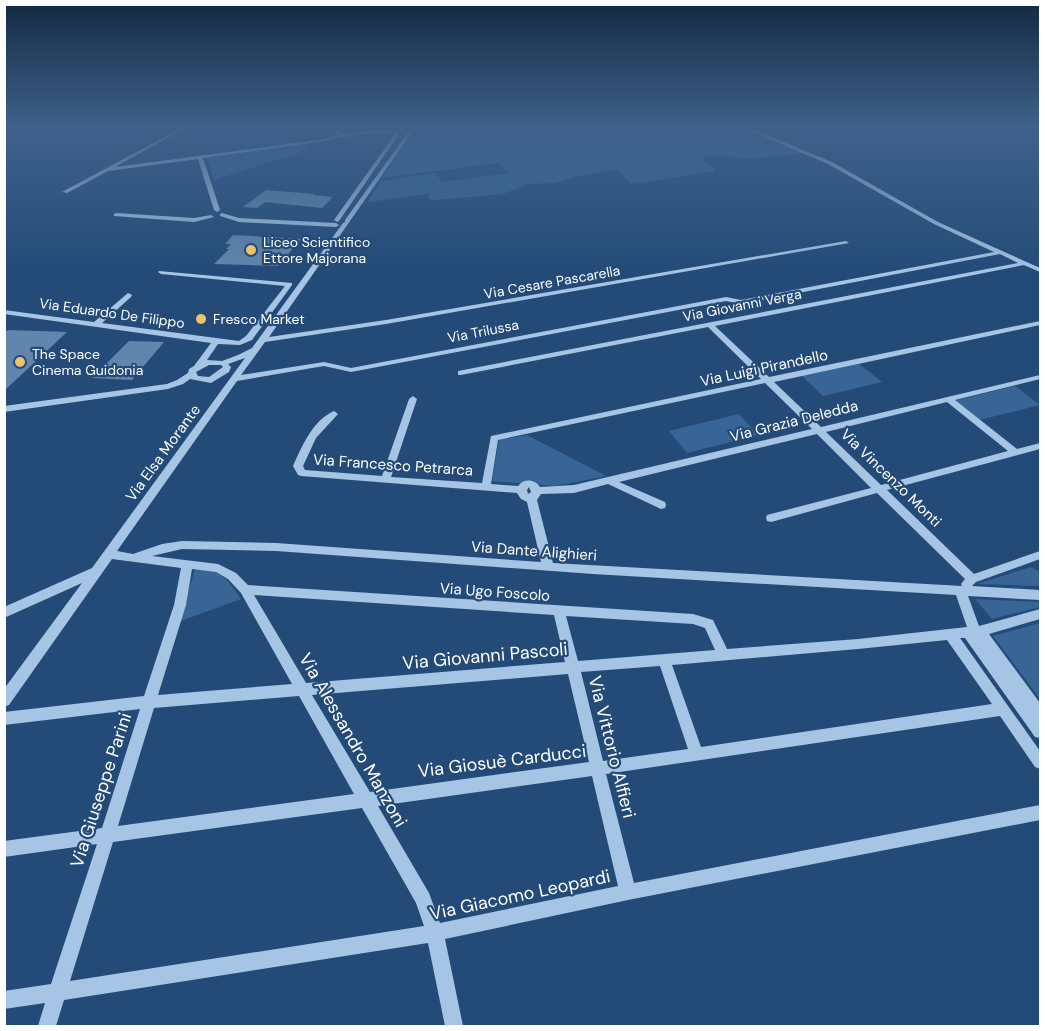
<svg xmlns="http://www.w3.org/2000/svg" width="1045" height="1031" viewBox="0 0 1045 1031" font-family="'DM Sans',sans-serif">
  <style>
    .green { fill: #386596 }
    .building { fill: #6185ac }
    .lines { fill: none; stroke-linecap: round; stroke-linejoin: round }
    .minor { fill: #a6c4e4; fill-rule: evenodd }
    .poi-dot { fill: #edc46a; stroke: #244b78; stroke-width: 2 }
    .labels { text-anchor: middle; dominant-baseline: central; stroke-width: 4.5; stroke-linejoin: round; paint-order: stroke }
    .far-poi-label { font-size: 14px; fill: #fff; stroke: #244b78; text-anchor: start }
    .far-street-label { font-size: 14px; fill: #fff; stroke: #244b78 }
    .street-label { font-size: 15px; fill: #fff; stroke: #244b78 }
    .near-street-label { font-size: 18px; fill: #fff; stroke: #244b78 }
  </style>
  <rect width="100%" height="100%" fill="#244b78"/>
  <path class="green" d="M468,128H741L804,153L746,159L720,155L707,156L703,160L711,165L715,171L631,184L617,169L579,176L555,183L528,184L503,194L435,200L429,199L428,194L368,202L380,181L436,173L442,182L509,173L499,163L382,178L411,134Z
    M305,143L310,149L214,180L207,158Z
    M859,364L882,382L823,396L802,376Z
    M1015,386L1040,405L979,420L954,401Z
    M739,414L758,435L687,453L669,431Z
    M527,435L606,476L555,486L492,481L499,440Z
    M196,567C223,571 226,578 241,599L178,622Z
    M1031,567L1040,572V586L977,584Z
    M975,599L1040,602V607L992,619Z
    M1040,623V699L993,636Z"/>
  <path class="building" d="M266,190L315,194L313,195L333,197L322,208L265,202L257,208L243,207Z
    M233,235L286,238L301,239L278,266L214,264L229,249H226L231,244H225Z
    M8,330L67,332L4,391V333Z
    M129,341L164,342L132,380L92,378Z"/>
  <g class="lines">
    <path class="minor" d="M181,128H186L115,167L325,139L338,135L332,128H336L343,134L382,130L400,133L339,221L337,222L334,220L395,134C373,131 348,135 326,141L203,158L220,210L217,212L214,210L198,159L108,171L67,193L62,192Z
      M411,128H415L269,337L386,320L846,241L849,243L386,324L265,342L241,375L324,362L351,368L726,297L741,300L994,252L934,224L828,164L744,128H750L832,162L938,222L1040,268V272L1024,265L715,326L769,377L1040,321V325L774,382L821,427L1040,375V379L955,400L1017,449L1040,443V449L887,490L974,574L1040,551V559L976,582L972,586L1040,590V600L968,596L979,626L1040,609V619L989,634L1040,703V719H1039L1040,721V738L1035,737L965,638H960L1040,751V769L1035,767L1000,716L606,774L634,883L1040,805V820L628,900L445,939L463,1026H445L428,943L64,1000L56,1026H38L45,1003L4,1009V991L51,984L97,844L4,857V841L102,828L140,709L4,725V712L144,696L174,605L181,568L112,559L9,705L4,707V689L82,583L4,618V607L92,568L245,358L228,364L231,367L229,372L211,383L190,379L183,384L168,389L4,412V406L167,384L177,380L188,373L189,369L194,366L211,343L4,314V310L94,322L128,293L132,295L131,297L102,323L239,341L246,336L285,286L161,274L158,272L159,271L292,283V285L252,340L240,345L218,344L207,360L222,361L238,355L252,348L343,223L345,222V220ZM1000,254L1018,263L458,371V375H461L708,327L761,379L491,436L482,483L391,477L417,399L413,396L409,399L382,476L305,470L303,466L316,438L338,414L334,411C313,420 302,446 293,466L298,475L301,476L517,493L521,499L527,502L541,562L276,543L182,541L162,544L133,554L117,551L237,381L324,366L351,372L726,301L741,304ZM209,365H221L223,367L209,377L198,376L196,372ZM765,383L812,429L574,485L540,487C535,479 524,478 518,486L491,484L498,440ZM947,402L1008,451L881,485L826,432ZM817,434L871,488L767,515L766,518L767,521L771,522L877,493L965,579L961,584L962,586L553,563L537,500L541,494L574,493L608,484L661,509L665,508L666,505L665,502L619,482ZM529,487L531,492L528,494L527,490ZM182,549L276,551L593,574L956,595L967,627L858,639L727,649L713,620L693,614L248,585L236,573L218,564L152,556ZM192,569L216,572L228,579L241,593L292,684L158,695L186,605ZM254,595L554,615L565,662L306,683ZM566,616L693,624L705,628L715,650L578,661ZM947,640L992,704L701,747L672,665L858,649ZM660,666L688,749L603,761L581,672ZM568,674L589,762L370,792L312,695ZM299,696L354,794L118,826L154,708ZM592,776L618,886L440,923L429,893L378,806ZM362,808L416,903L424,926L70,981L113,842Z
      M116,213L194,218L211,215L214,217L194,222L114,216V214Z
      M222,213L239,218L336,223L339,225L336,227L239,222L220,216V214Z"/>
  </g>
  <linearGradient id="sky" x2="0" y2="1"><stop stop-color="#142942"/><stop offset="0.47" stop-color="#3f618b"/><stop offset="1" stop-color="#3f618b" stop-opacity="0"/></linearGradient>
  <rect width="1045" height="272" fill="url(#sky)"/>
  <g class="poi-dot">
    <circle cx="251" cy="250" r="6"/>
    <circle cx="201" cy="319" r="6"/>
    <circle cx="20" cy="362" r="6"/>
  </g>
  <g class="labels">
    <g class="far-poi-label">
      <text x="263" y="242">Liceo Scientifico<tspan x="263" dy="16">Ettore Majorana</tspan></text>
      <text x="213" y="319">Fresco Market</text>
      <text x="32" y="354">The Space<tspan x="32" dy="16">Cinema Guidonia</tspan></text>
    </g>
    <g class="far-street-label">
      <text transform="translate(552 282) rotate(-10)">Via Cesare Pascarella</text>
      <text transform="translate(742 305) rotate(-11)">Via Giovanni Verga</text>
      <text transform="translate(112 313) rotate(8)">Via Eduardo De Filippo</text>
      <text transform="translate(483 331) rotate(-11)">Via Trilussa</text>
    </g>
    <g class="street-label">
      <text transform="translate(764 368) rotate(-12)">Via Luigi Pirandello</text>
      <text transform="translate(794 421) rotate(-14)">Via Grazia Deledda</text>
      <text transform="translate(163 453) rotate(-54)">Via Elsa Morante</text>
      <text transform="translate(393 465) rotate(4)">Via Francesco Petrarca</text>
      <text transform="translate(891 478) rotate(44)">Via Vincenzo Monti</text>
      <text transform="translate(534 551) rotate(4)">Via Dante Alighieri</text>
      <text transform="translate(495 592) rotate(4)">Via Ugo Foscolo</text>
    </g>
    <g class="near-street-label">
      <text transform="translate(485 656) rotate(-5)">Via Giovanni Pascoli</text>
      <text transform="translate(353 740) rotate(60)">Via Alessandro Manzoni</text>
      <text transform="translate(612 747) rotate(76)">Via Vittorio Alfieri</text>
      <text transform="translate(502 761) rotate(-7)">Via Giosuè Carducci</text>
      <text transform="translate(101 790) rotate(-72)">Via Giuseppe Parini</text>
      <text transform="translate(520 895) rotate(-12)">Via Giacomo Leopardi</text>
    </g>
  </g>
  <rect width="1045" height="1031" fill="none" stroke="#ffffff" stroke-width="12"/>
</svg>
